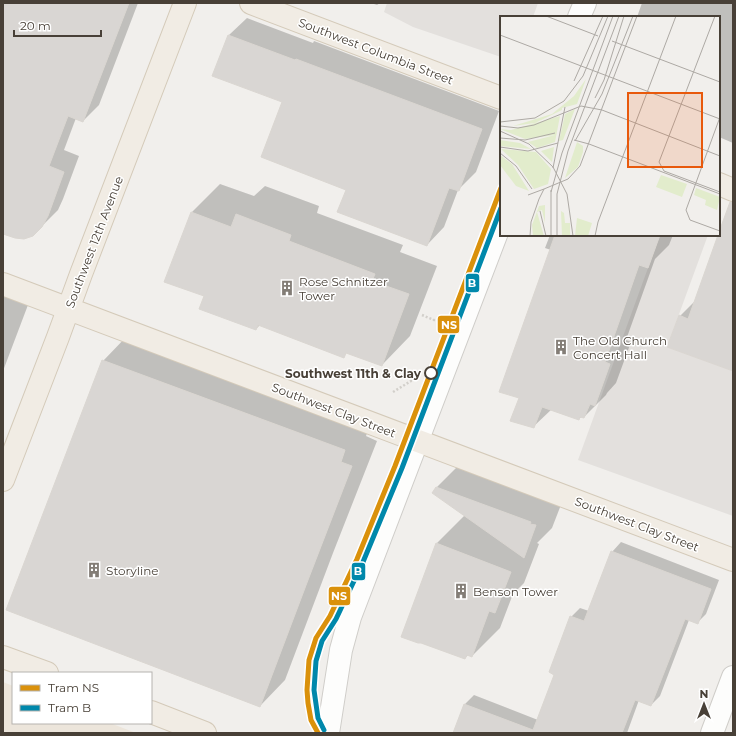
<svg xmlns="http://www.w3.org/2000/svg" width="736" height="736" viewBox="0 0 736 736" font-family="Montserrat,sans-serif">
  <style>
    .education { fill: #ece5db }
    .parking { fill: #e3e0dd }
    .shadow { fill: #0003 }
    .building { fill: #d9d6d3; stroke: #dad6d1 }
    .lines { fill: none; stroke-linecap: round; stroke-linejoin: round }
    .minor-casing { stroke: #cfcdc9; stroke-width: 24 }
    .major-casing { stroke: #d4cab9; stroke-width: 24 }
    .path { stroke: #d2cfca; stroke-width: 2.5; stroke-dasharray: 2 2; stroke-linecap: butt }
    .minor { stroke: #fdfdfc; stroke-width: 22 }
    .major { stroke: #f1ece4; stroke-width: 22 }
    .tram-1-casing { stroke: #fff; stroke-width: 8 }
    .tram-2-casing { stroke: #fff; stroke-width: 8 }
    .tram-1 { stroke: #da910b; stroke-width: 5 }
    .tram-2 { stroke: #0088ab; stroke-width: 5 }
    .stop-dot { fill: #fff; stroke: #484037; stroke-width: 2 }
    .labels { text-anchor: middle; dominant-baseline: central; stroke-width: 3; stroke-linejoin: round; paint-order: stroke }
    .street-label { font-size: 12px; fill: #484037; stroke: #fff }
    .poi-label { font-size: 12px; fill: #484037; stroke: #fff; text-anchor: start }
    .stop-label { font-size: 12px; font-weight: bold; fill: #484037; stroke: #fff; text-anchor: end }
    .inset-road { fill: none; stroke: #ada9a4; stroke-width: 1 }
    .view { fill: #e8590c; fill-opacity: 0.15; stroke: #e8590c; stroke-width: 2 }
    .inset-edge { fill: none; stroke: #484037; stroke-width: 2 }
    .line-badge { stroke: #fff; stroke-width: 1.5 }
    .badge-label { font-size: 11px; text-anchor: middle; font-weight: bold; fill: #fff }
  </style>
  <rect width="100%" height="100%" fill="#f1efec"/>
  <path class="education" d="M3,682L13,686V723H110L136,733H3Z"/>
  <path class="parking" d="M387,3H538L533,17H501V57L413,27L384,12Z
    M660,235H708L667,347L733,371V516L578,460Z"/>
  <path class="shadow" d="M3,3H138L99,105L83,121L76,118L64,150L79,156L63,199L58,210L41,227L3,233Z
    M371,3H380L377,5Z
    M642,3H733V143L719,137V17H637Z
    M247,18L313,43L314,41L499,111L476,172L458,190L444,227L427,245L347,189L283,101L229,35Z
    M220,184L254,196L265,186L319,206L317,213L403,245L400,252L437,266L410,336L382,365L347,352L343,356L260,325L256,329L205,296L192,212Z
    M733,217V370L680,316L696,300Z
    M550,235H673L669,245L655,259L626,340L631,342L616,383L607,393L606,395L584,417L582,416L579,419L552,409L533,427L520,398L551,250L545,248Z
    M3,286L31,297L3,371Z
    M128,335L370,425L366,436L377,441L333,553L285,680L260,706L103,361Z
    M465,459L564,497L552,528L537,543L539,544L524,583L513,594L500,628L472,656L468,655L465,658L402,636L437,543L465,515L437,487Z
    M621,542L719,580L706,614L697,623L689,620L660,696L651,705L639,700L627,733H454L464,705L474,695L538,720L556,674L571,617L580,608L589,611L612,552Z"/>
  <path class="building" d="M3,3H129L83,122L68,116L49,166L64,172L48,216L42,227L33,236L24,239L15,238L3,234Z
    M228,35L295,60L296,59L482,129L459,191L449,188L427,246L337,212L346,190L261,157L282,102L212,76Z
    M730,202H733V371L667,347L679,315L688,319L718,235H719V232Z
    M191,212L231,227L236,214L291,235L289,241L375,274L372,281L409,294L382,366L346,353L344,358L258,325L256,330L199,309L204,296L164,282Z
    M555,235H660L648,268L639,265L605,362L610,364L595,406L590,404L584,418L580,417L579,420L542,407L534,428L510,421L519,398L499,392Z
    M102,360L345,450L341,462L352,466L308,580L260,707L6,610Z
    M436,487L531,522L530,524L536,525L524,558L432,493Z
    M436,543L511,572L495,613L489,611L472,657L467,655L465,659L421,643H418L401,637Z
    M611,551L711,589L698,624L685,619L651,706L635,700L622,733H453L464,704L533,730L554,675L549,672L570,616L584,621Z"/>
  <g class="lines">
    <defs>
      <path id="minor" d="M579,17L585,3
        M328,733L341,650L350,617L501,222
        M712,733L733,677"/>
      <path id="major" d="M251,3L501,98
        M719,184L733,190
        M3,284L733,560
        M3,480L58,337L81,274L185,3
        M3,657L47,673
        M151,712L205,733"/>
    </defs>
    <use href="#minor" class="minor-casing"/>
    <use href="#major" class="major-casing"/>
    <path class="path" d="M422,315L434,320L433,321
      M393,392L411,381V380"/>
    <use href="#minor" class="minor"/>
    <use href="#major" class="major"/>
    <defs>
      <path id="tram-1" d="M318,733L311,720L308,703L307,690L309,660L316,638L330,616L357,559L395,466L501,188"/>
      <path id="tram-2" d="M324,730L318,718L314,690L316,661L322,641L336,619L363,562L402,468L501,208"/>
    </defs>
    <use href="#tram-1" class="tram-1-casing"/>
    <use href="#tram-2" class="tram-2-casing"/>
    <use href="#tram-1" class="tram-1"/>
    <use href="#tram-2" class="tram-2"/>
  </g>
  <defs>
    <symbol id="building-bare" viewBox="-9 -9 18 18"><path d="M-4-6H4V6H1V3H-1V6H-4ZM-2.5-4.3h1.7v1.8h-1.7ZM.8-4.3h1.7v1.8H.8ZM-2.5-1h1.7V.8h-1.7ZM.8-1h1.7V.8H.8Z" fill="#837d76" stroke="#fff" stroke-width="2.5" paint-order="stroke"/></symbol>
  </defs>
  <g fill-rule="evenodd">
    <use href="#building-bare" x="276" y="277" width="22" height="22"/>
    <use href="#building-bare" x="550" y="336" width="22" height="22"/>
    <use href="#building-bare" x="83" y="559" width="22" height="22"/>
    <use href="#building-bare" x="450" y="580" width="22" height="22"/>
  </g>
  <circle class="stop-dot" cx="431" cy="373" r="6"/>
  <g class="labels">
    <g class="street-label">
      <text transform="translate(376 51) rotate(21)">Southwest Columbia Street</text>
      <text transform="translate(94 242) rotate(-69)">Southwest 12th Avenue</text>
      <text transform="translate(334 410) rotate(21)">Southwest Clay Street</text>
      <text transform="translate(637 524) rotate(21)">Southwest Clay Street</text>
    </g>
    <g class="poi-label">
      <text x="299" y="281">Rose Schnitzer<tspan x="299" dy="14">Tower</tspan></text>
      <text x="573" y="340">The Old Church<tspan x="573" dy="14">Concert Hall</tspan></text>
      <text x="106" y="570">Storyline</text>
      <text x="473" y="591">Benson Tower</text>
    </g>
    <g class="stop-label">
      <text x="421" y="373">Southwest 11th &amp; Clay</text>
    </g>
  </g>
  <g transform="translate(500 16)">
    <rect width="220" height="220" fill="#f1efec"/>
    <path d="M86,63L77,88L62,92V94L35,107L13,110L52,98L74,80ZM75,93L63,124L59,125L65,98ZM60,100L55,126L37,132L28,126L55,119L25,123L0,113L11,114ZM0,124L20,127L31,133L0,130ZM77,126L83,130V136L78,151L65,162ZM54,131L52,146L41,135ZM1,133L36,136L51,153L48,168L34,173L18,149ZM0,139L12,148L29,175L16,170L0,149ZM161,159L187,168L182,181L156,171ZM196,172L220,181L217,194L205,189L206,184L194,179ZM45,189V207L42,194L37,196L44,220H33L32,209L39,190ZM61,195L64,197L65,207H70V220H62ZM77,202L92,207L88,220H75Z" fill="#e2eccc"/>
    <path class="inset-road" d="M46,0L98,20M215,0L159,146L164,155L220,176M0,19L220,103M112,25L220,66M74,65L103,0M95,82L104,64L124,0M102,94L220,140M220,101L186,194L190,204L220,215M0,106L35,102L64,85L83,60L108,0M0,110L18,112L34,109L81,90L102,94M0,115L29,128L53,151L67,178L73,220M0,122L25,124L55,117M74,124L89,128M75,125L102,78L133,0M89,128L220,178M0,131L28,135L58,127M0,137L16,150L32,173M53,152L65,91M51,174V220M51,176L62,137L113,0M28,179L44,173M39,183L44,173L68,163L80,150L137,0M40,195L46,220M98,206L176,0M30,220L31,206L39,183M57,220V178L68,135L119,0M95,220L98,206"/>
    <path class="view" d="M128,77H202V151H128Z"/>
    <rect width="220" height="220" class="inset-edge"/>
  </g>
  <g class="line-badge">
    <rect x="465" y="273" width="15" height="20" rx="4" fill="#0088ab"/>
    <rect x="437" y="315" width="23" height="19" rx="4" fill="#da910b"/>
    <rect x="351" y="562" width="15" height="19" rx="4" fill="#0088ab"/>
    <rect x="328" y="586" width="23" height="20" rx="4" fill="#da910b"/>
  </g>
  <g class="badge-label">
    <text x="472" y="287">B</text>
    <text x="449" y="329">NS</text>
    <text x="358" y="575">B</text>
    <text x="339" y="600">NS</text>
  </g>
  <rect width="736" height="736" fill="none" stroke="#484037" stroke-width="8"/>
  <rect x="12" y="672" width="140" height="52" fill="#ffffff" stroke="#b6b3af"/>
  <rect x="20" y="685" width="20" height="6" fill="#da910b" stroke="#b6b3af"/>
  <text x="48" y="692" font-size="12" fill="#484037">Tram NS</text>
  <rect x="20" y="705" width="20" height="6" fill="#0088ab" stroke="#b6b3af"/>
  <text x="48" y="712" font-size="12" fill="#484037">Tram B</text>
  <g transform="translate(704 704)" stroke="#ffffff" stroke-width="3" paint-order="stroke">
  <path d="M0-3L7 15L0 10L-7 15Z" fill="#484037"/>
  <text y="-6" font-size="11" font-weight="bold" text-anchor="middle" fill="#484037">N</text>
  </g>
  <path d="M14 30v6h87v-6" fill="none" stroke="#484037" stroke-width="2"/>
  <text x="20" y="30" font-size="12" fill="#484037" stroke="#ffffff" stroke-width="3" paint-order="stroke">20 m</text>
</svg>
